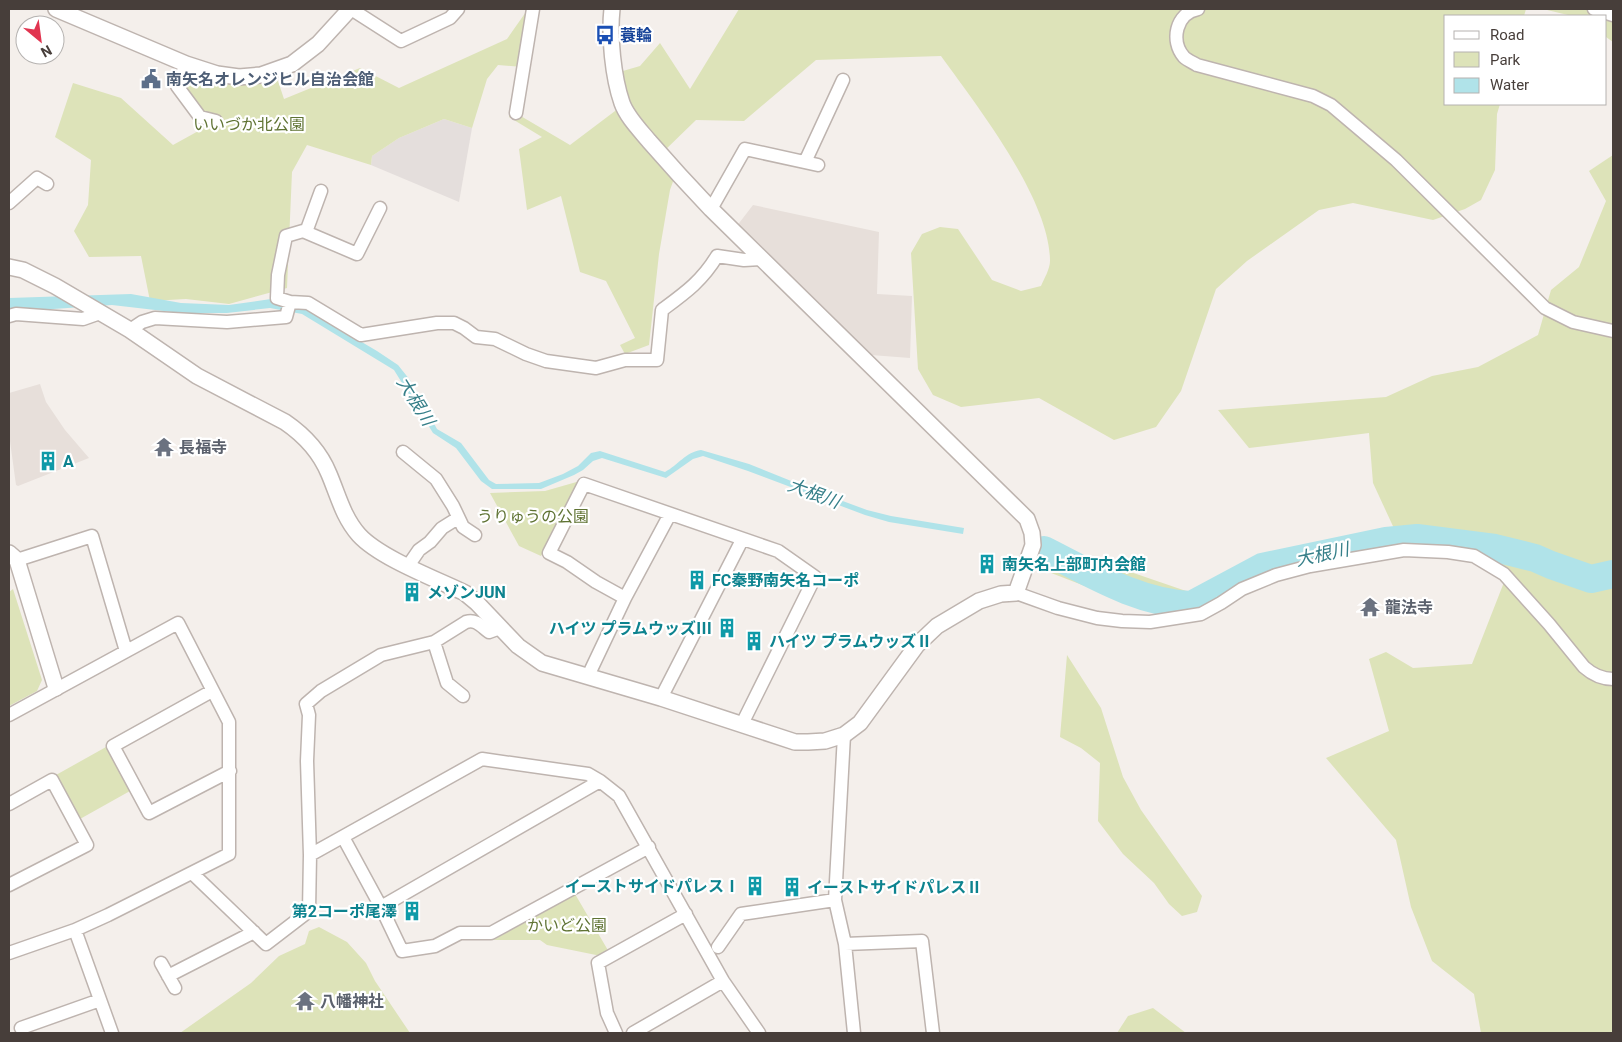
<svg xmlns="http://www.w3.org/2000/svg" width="1622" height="1042" viewBox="0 0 1622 1042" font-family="Roboto,'Noto Sans JP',sans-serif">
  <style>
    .residential { fill: #e7dfda }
    .industrial { fill: #e4dedc }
    .green { fill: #dde3b9 }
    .water { fill: #b0e3e9 }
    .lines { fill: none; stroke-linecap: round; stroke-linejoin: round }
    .river { stroke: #b0e3e9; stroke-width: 28 }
    .minor-casing { stroke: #beb4af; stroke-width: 15 }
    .tertiary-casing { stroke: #beb4af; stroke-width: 18 }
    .minor { stroke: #fff; stroke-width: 12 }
    .tertiary { stroke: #fff; stroke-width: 15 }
    .labels { text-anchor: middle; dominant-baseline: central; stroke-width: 4.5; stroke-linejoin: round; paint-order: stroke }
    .transit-label { font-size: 16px; font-weight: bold; fill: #164399; stroke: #fff; text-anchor: start }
    .service-label { font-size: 16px; font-weight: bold; fill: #4e5e75; stroke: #fff; text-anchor: start }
    .park-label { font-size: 16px; fill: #5f7333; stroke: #fff }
    .worship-label { font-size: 16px; font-weight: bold; fill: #5b616d; stroke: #fff; text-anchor: start }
    .culture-label { font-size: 16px; font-weight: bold; fill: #0d838f; stroke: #fff; text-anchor: start }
    .water-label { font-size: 18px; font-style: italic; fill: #367f89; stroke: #fff }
  </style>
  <rect width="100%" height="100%" fill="#f4efeb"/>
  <path class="residential" d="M753,205L879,232L877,294L912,296L910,358L858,354L733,231Z
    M40,384L46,402L65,430L89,458L18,486L16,485L9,434V393Z"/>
  <path class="industrial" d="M444,119L472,128L459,202L371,165L372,156L399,138Z"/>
  <path class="green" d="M528,9L519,115L570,145L623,105L616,73L640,66L660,43L690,89L739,9H1526L1524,16H1446V104H1500L1497,114L1495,170L1481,200L1465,209L1433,220L1353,203L1319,210L1247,261L1216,289L1181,391L1156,427L1114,440L1039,398L961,407L933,395L918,369L911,253L922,234L940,227L958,229L992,280L1021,291L1041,286C1044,279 1050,269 1050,261C1050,199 977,106 941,56L816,60L744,121L696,120L661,154L676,173L670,190L659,254L649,345L625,354L620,345L635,338L606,281L580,272L561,196L527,210L519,149L542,137L509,117L522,67L498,65L487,79L472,128L444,119L399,138L372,156L371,165L307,145L292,172L287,288L229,304L186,299L150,301L141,256L89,257L74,231L88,205L91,160L55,137L73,83L121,98L173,145L202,129L200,126L202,122L182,85L184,78L189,76L187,71L229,83L277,78L284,99L360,68L399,88L507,39Z
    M1543,9H1613V42L1606,37V16H1572Z
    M1613,155V1033H1481L1474,994L1432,961L1411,907L1396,840L1326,758L1389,731L1369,659L1386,652L1413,668L1472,664L1508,572L1475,551L1447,542L1404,550L1373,483L1369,433L1249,448L1218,410L1386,397L1432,376L1478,367L1538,335L1551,290L1579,267L1606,201L1589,171Z
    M580,481L541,556L519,546L490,493L545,491Z
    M1049,544L1221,603L1181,617L1121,600L1046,571Z
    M13,589L42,680L37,691L9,706V592Z
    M1067,655L1101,708L1123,777L1141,810L1202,896L1197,912L1182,916L1169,904L1154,883L1123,854L1098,821L1100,763L1081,748L1060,737Z
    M106,747L130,791L80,819L56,775Z
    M575,894L609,952L601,956L547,945L540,940H493Z
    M319,927L347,942L366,963L375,981L410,1033H180L251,983L279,956L305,944L309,931Z
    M1153,1008L1186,1033H1117L1128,1016Z"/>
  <path class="water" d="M131,294L181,303L229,305L271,299L304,308L377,351L398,365L410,380L437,429L461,443L489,480L496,484L539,483L563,474L578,466L591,453L600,451L665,472C678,465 686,452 701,450L749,464L821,493L867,510L891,516L964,528L963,534L889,522L865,515L748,471L703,456L693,459L666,478L602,458L593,461L583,470L574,475L541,489H492L481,481L456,448L433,433L394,370L302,314L270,308L227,313H181L112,305L9,312V298Z"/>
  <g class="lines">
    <path class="river" d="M1044,550C1090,573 1138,603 1191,605L1262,567L1386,541L1417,538L1495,548L1535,558L1551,565L1591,579L1613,574"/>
    <defs>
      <path id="minor" d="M351,9L401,41L450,18L458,9
        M1198,9C1176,13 1170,41 1184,57C1187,60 1192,62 1197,65L1313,96L1331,105L1396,160L1545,308L1573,322L1613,331
        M1594,9L1613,15
        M186,64L177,86L200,117L216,121
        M516,113L533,9
        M805,162L843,80
        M9,203L37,178L47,184
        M380,208L357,254L303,231L286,236L278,275L277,298L290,302L308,303L361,335L437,323H454L464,328L476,337L495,339L526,354L546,361L596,368L625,360H657L662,310C685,293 702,281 717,256L744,260L761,259
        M711,209L745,149L818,165
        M306,232L321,191
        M9,316L16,314L83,319L100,313
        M130,330L142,322L155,318L227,322L286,317L290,302
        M403,452L436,479L453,506L463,527L475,535
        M17,560L92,536L126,651
        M408,566L419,550L430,542L442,528L458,518
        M1016,593L1058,608L1097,618L1122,621L1150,622L1201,614L1221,603L1242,589L1276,575L1310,566L1404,550L1448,552L1474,556L1504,574L1549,624L1584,667C1593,675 1602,679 1613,679
        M625,598L596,582L567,562L549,553L584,484L778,551L815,577L742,724
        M434,642L447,683L463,696
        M588,676L625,598L670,514
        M212,691L113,746L149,813L230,771
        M661,698L742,540
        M9,715L178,623L229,722V854L108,915L75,930L9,953
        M844,735L835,900L845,944L854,1033
        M9,804L52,780L87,845L9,885
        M343,837L381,907L402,951L435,946L460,933H491L649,847
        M310,855L482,759L588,774L600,781L619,796L723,981L759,1033
        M192,873L266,944L309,911L310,855L307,761L309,715L306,704L321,691L381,655L434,642L466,622C476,619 481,626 489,632L500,628
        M381,907L600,781
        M75,930L112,1033
        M845,944L922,941L933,1033
        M718,947L741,914L835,900
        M161,963L175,988
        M168,976L254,932
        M21,1028L100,1000
        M616,1033L607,1013L598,963L686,914
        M633,1033L723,981"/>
      <path id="tertiary" d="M56,9L186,64L217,74L239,77L261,75L292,64L318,44L350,9
        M9,267L23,270L55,286L130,330L197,376L285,422C304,435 320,452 329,474C338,495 343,517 359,535C380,558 436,579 465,593L477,603L518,646L542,663L661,698L795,742H808L825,741L844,735L860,723L917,645L937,626L979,601L1001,594L1016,593L1033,545L1032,533L1027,519L711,209C690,187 669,164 649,141C640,130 627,117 622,103C613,77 609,36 612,9
        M9,553L17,560L56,688"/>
    </defs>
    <use href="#minor" class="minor-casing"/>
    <use href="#tertiary" class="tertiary-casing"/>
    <use href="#minor" class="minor"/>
    <use href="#tertiary" class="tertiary"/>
  </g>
  <defs>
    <symbol id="bus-bare" viewBox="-9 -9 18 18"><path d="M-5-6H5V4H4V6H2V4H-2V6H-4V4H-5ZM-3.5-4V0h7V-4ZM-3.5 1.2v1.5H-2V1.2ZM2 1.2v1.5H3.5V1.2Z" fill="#1a4fb4" stroke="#fff" stroke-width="2.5" paint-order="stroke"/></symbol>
    <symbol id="civic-bare" viewBox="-9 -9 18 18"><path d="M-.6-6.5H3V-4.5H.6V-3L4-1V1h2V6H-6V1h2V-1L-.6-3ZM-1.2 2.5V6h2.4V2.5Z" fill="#5c6f8a" stroke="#fff" stroke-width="2.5" paint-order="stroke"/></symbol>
    <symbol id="temple-bare" viewBox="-9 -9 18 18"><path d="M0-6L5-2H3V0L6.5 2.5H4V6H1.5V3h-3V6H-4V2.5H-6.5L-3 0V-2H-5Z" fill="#6b7280" stroke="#fff" stroke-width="2.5" paint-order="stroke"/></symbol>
    <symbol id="building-bare" viewBox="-9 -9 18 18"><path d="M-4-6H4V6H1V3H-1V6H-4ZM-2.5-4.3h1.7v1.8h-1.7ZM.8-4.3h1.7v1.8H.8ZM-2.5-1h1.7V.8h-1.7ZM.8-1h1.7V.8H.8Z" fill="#0f9aa8" stroke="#fff" stroke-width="2.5" paint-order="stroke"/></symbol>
  </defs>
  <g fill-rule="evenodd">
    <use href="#bus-bare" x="591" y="21" width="28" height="28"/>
    <use href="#civic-bare" x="137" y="65" width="28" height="28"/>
    <use href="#temple-bare" x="150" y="433" width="28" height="28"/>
    <use href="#building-bare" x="34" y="447" width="28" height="28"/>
    <use href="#building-bare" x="973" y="550" width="28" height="28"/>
    <use href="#building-bare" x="683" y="566" width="28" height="28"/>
    <use href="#building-bare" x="398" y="578" width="28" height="28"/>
    <use href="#temple-bare" x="1356" y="593" width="28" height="28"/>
    <use href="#building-bare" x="713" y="614" width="28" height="28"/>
    <use href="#building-bare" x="740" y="627" width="28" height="28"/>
    <use href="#building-bare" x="741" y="872" width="28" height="28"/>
    <use href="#building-bare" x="778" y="873" width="28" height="28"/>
    <use href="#building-bare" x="398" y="897" width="28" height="28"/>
    <use href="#temple-bare" x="291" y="987" width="28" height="28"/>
  </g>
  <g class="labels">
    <g class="transit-label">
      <text x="620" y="35">蓑輪</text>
    </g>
    <g class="service-label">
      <text x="166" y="79">南矢名オレンジヒル自治会館</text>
    </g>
    <g class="park-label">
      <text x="249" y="124">いいづか北公園</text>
      <text x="533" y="516">うりゅうの公園</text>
      <text x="567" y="925">かいど公園</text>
    </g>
    <g class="worship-label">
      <text x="179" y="447">長福寺</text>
      <text x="1385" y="607">龍法寺</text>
      <text x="320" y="1001">八幡神社</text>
    </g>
    <g class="culture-label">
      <text x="63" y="461">A</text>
      <text x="1002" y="564">南矢名上部町内会館</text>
      <text x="712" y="580">FC秦野南矢名コーポ</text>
      <text x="427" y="592">メゾンJUN</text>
      <text x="712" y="628" text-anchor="end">ハイツ プラムウッズⅢ</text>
      <text x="769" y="641">ハイツ プラムウッズⅡ</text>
      <text x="740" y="886" text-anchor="end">イーストサイドパレスⅠ</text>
      <text x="807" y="887">イーストサイドパレスⅡ</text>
      <text x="397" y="911" text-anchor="end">第2コーポ尾澤</text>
    </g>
    <g class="water-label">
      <text transform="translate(416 401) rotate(58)">大根川</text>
      <text transform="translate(814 493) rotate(20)">大根川</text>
      <text transform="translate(1322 554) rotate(-12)">大根川</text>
    </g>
  </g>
  <rect width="1622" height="1042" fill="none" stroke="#473e3a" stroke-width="20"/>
  <rect x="1444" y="15" width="162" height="90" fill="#ffffff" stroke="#b5b2b0"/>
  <rect x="1454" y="31" width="25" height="8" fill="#ffffff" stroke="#b5b2b0"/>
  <text x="1490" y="40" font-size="15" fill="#473e3a">Road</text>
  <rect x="1454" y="52" width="25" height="15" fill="#dde3b9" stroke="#b5b2b0"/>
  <text x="1490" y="65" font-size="15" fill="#473e3a">Park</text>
  <rect x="1454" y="78" width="25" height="15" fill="#b0e3e9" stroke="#b5b2b0"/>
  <text x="1490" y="90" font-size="15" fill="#473e3a">Water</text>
  <g transform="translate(40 40) rotate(151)"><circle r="24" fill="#ffffff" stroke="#b5b2b0"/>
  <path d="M0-4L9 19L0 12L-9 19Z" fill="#e13550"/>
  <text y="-8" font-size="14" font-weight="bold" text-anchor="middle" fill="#473e3a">N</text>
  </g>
</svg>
